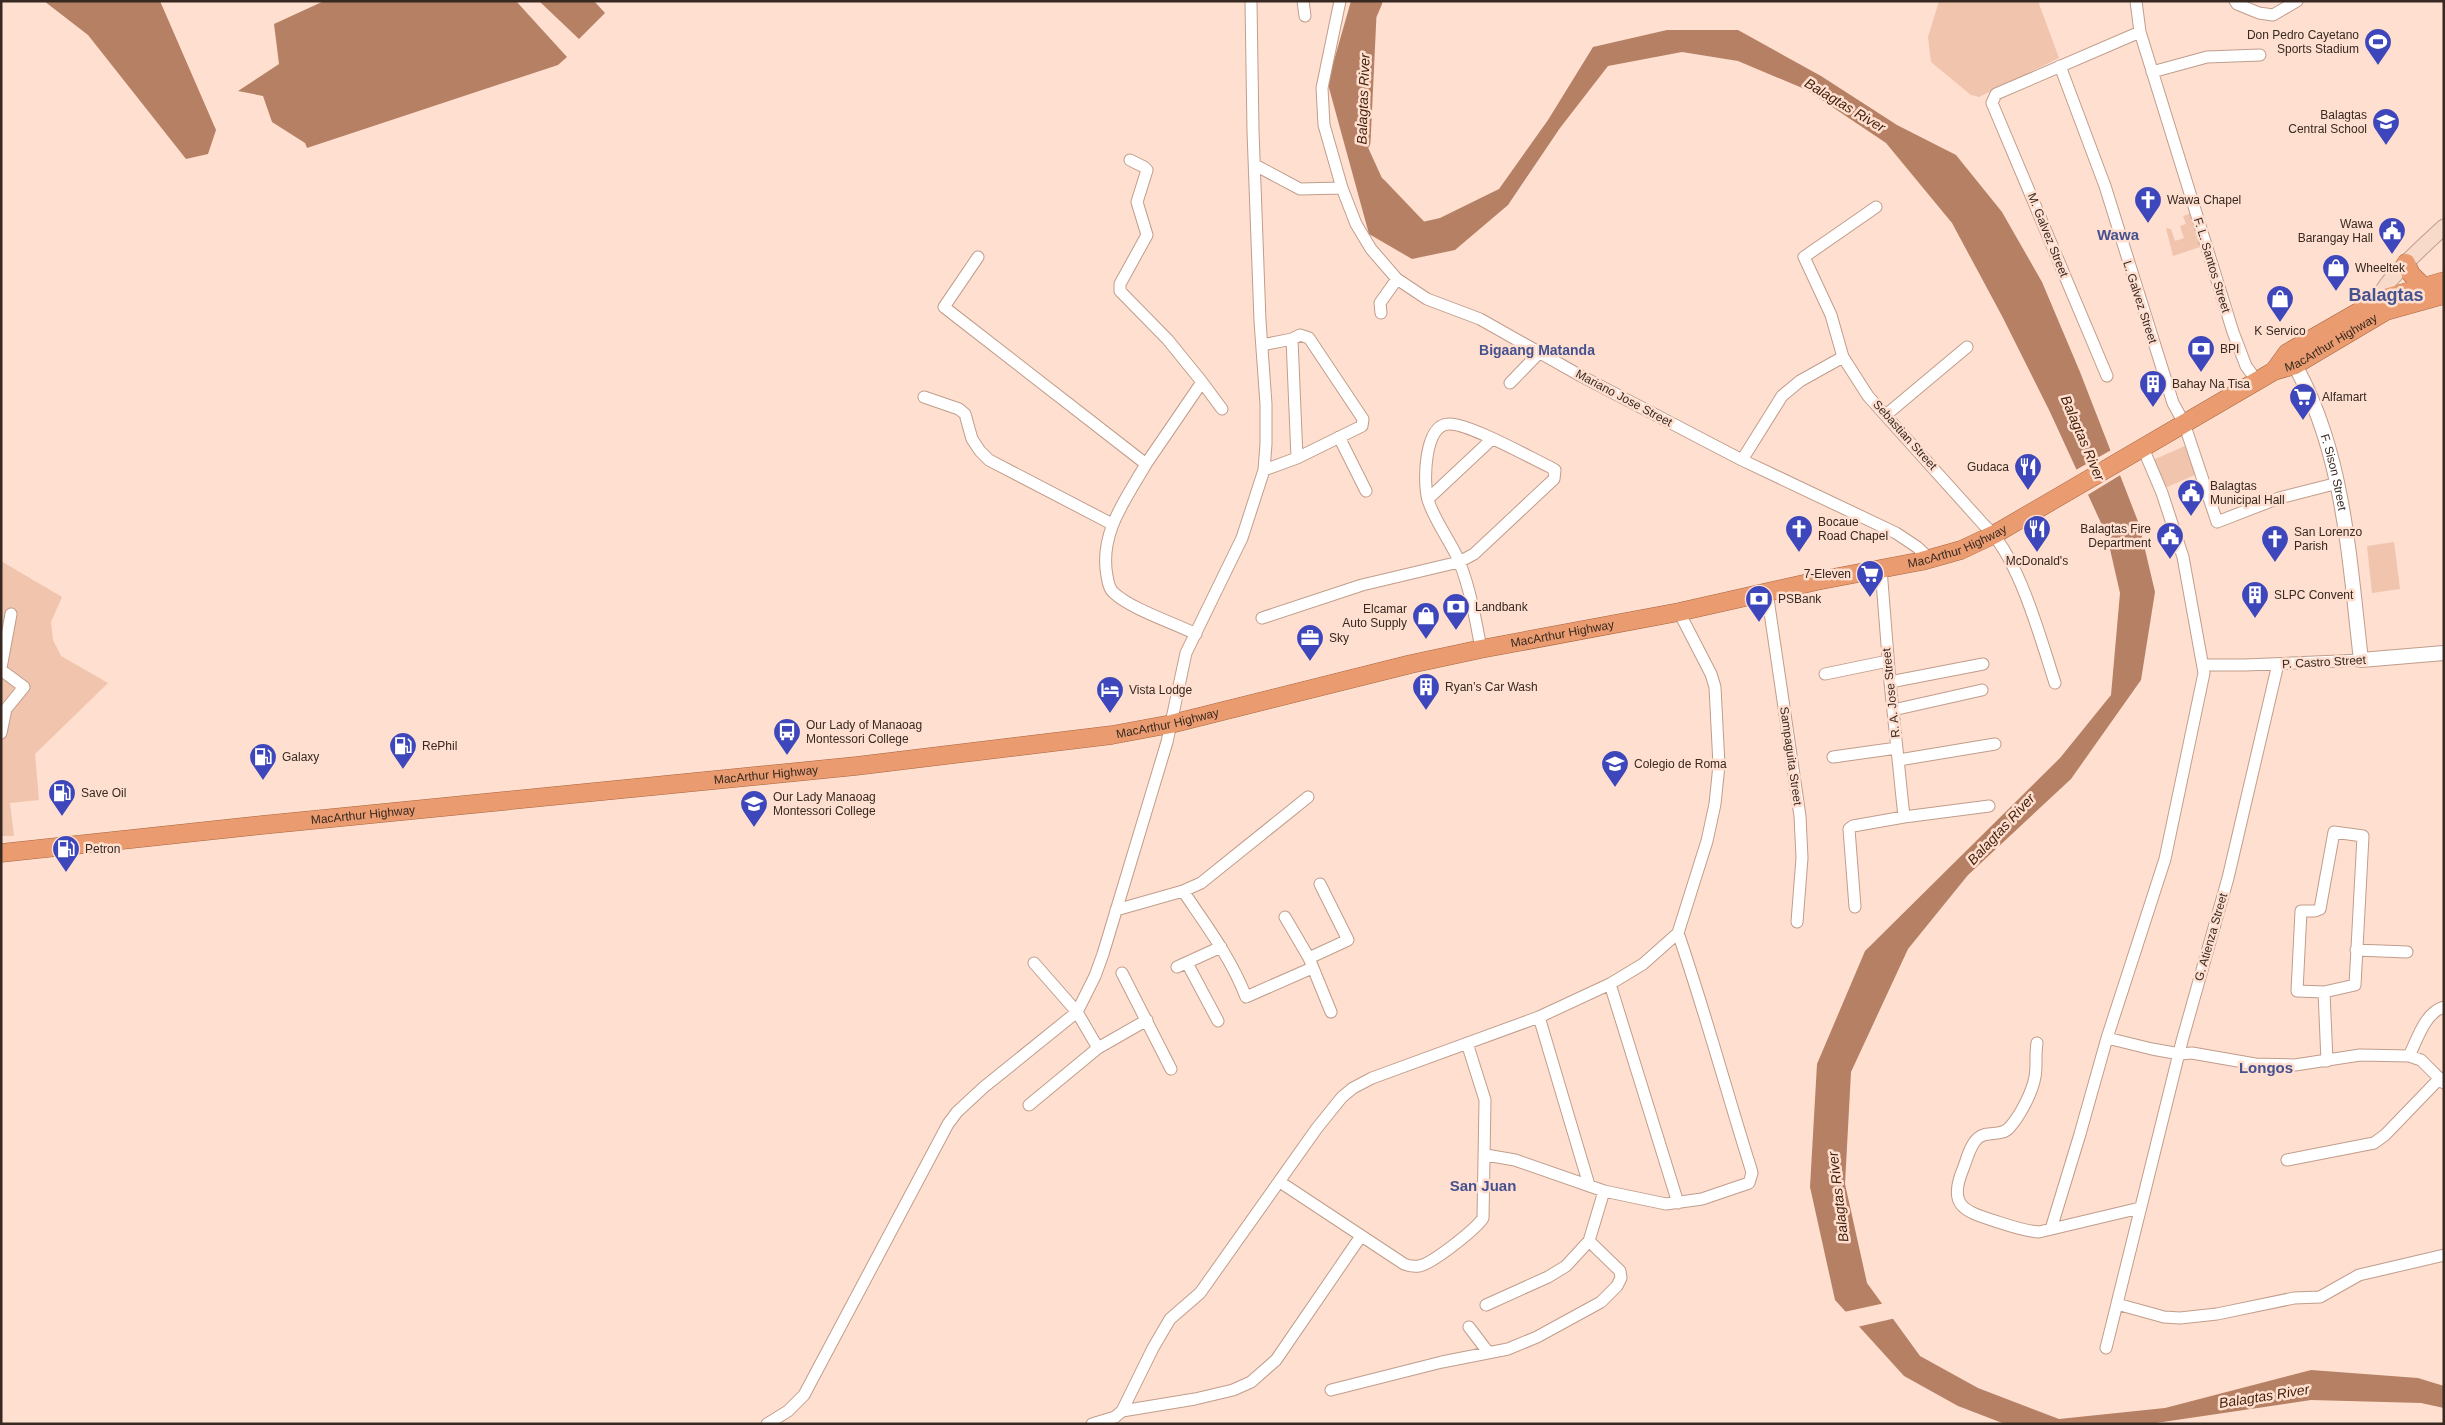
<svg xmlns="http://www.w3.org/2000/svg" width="2445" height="1425" viewBox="0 0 2445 1425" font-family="Arial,sans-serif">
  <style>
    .green { fill: #f0c4ad }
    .water { fill: #b68064 }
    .pier { fill: #fedfd0 }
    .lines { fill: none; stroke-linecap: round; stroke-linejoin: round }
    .river { stroke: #b68064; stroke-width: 19 }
    .minor-casing { stroke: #c19d8b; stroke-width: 13 }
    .tertiary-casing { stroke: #c19d8b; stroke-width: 16 }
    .secondary-casing { stroke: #c19d8b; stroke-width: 17 }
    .trunk-casing { stroke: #a8643e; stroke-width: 19 }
    .minor { stroke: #fff; stroke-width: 11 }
    .tertiary { stroke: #fff; stroke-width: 14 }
    .secondary { stroke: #f7daca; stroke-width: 15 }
    .trunk { stroke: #ea9c70; stroke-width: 18 }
    .labels { text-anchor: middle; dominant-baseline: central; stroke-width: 5; stroke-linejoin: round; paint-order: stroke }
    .poi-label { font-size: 12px; fill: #372921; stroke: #fedfd0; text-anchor: start }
    .street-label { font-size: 12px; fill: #372921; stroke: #fedfd0 }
    .water-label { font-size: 14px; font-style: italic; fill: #431f09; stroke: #fedfd0 }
    .neighbourhood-label { font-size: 14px; font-weight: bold; fill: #46528f; stroke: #fedfd0 }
    .quarter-label { font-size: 15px; font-weight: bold; fill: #46528f; stroke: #fedfd0 }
    .district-label { font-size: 18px; font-weight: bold; fill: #46528f; stroke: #fedfd0 }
  </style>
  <rect width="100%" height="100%" fill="#fedfd0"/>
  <path class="green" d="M1939,1H2038L2059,58L1979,97L1971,95L1931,62L1928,37Z
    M2192,213L2203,246L2173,256L2166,228L2171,229L2175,241L2184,238L2180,226L2186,224L2183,216Z
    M2185,446L2197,474L2165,488L2153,460Z
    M2394,542L2400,589L2372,593L2367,546Z
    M1,561L62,597L51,622L53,640L61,656L108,683L35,754L39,800L10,803L14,836H1Z"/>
  <path class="water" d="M44,1H160L216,130L208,154L186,159L88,35Z
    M324,1H516L567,57L558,65L307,148L305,143L272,122L263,96L238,91L279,64L274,24Z
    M539,1H594L605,13L579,39Z
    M1351,1H1380L1357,84L1366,143L1396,209L1418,223L1440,218L1499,189L1548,120L1593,47L1667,30H1738L1821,76L1897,125L1956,155L2002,212L2042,282L2080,372L2139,524L2155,592L2141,680L2071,779L1968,875L1908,949L1851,1072L1845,1184L1867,1283L1920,1356L1978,1388L2059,1419L2165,1408L2311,1370L2418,1378L2444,1386V1408L2421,1403L2311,1400L2149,1424H2005L1958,1406L1904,1376L1835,1300L1810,1187L1817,1064L1865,951L2060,758L2111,695L2120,593L2107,536L2050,412L2002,316L1952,223L1886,143L1807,90L1738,61L1682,52L1608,66L1560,128L1508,205L1455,250L1412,259L1369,234L1329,88V78Z"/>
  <path class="pier" d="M2113,449L2122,474L2086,496L2074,471Z
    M1885,1303L1896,1318L1857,1327L1844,1312Z"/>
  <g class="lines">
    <path class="river" d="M1361,142L1367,15L1373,1
      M1377,186L1420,231"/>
    <defs>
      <path id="minor" d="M1303,1L1305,16
        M1340,1L1322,88L1324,125L1342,188L1356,224L1371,249L1397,279L1427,299L1480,319L1581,376L1742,460L1896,533L1917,547L1930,559
        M2136,1L2140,32L2233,332L2246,366L2257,381
        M2235,1L2237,4L2259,13L2273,15L2297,1
        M2060,66L2105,186L2173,403L2184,423L2217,522L2279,498L2338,483
        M2152,72L2207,57L2260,55
        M1130,160L1144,167L1147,170L1137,202L1147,235L1120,284V291L1168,340L1202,382L1146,464
        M1255,165L1300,189L1342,188
        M1876,207L1804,257L1831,315L1843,357L1868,396L1984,525C2018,554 2041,640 2055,683
        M978,257L944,307L1146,464C1126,499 1099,533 1107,576C1108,582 1109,589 1114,593C1131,609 1174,623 1196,634
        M1381,313L1380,303L1397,279
        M1262,345L1292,339L1300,335L1309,338L1363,419L1362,426L1297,458
        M2107,376L1992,103L1996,94L2140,32
        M1202,382L1222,409
        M1510,383L1540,352
        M924,397L959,409L965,414L972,439L980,451L989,460L1112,524
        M1887,414L1967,347
        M1339,437L1366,491
        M1742,460L1782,396L1800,381L1843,357
        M1264,470L1297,458L1292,339
        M1428,499L1492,439
        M1881,569L1890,682L1904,817
        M1767,592L1800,816L1802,858L1797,922
        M1262,618L1362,585L1459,562L1474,554L1554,479L1555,470L1550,467C1529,457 1468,423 1449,424C1424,424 1423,483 1428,500C1435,522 1450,540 1459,561C1470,588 1476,621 1481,649
        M2204,665H2245L2361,660
        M1,668L11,614
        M1,670L24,687L6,709L1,733
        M1825,674L1888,661
        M1890,682L1983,664
        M1893,710L1982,690
        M1833,757L1897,748
        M1899,760L1995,744
        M2334,832L2363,836L2355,985L2324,992L2297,991L2301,911H2315L2320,909Z
        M1183,891C1206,925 1231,958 1246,997L1312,968
        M1855,907L1849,829L1853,826L1904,817L1989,806
        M1116,910L1183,891L1201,883L1308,797
        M1285,917L1309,958L1331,1012
        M2356,950L2407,952
        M1309,958L1348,940L1320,884
        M1034,963L1077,1012L1098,1048
        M1187,963L1218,1021
        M1177,967L1221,947
        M1122,973L1171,1069
        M1610,984L1678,1203
        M2324,992L2327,1061
        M1539,1017L1589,1185
        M2107,1038L2152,1049L2180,1054L2192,1053L2255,1064L2295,1065L2360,1055L2409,1056L2421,1060L2444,1083
        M2037,1043C2035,1055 2037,1066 2035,1077C2032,1093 2020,1116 2009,1128C2001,1137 1987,1130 1978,1138C1970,1145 1967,1159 1963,1169C1948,1205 1963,1211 1995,1221C2010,1226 2024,1231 2039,1232L2140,1208
        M2409,1056C2417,1040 2425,1012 2444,1007
        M1029,1105L1098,1048L1147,1020
        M1486,1155L1515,1160L1604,1191L1666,1204L1702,1199L1749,1183L1752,1173L1751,1169C1726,1090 1705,1011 1678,933
        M2287,1160L2374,1143L2385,1135L2440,1078
        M1280,1182L1404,1264C1409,1266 1413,1267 1419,1266C1432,1264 1476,1229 1483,1218L1485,1100L1467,1043
        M2051,1229L2080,1134L2107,1038L2165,859L2204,673L2183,557L2162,493L2143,448
        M2117,1304L2164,1317L2180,1318L2217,1314L2294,1298L2320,1297L2359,1275L2444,1255
        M1486,1305L1548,1277L1566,1266L1589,1241L1604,1191
        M1469,1327L1488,1352
        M2106,1348L2182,1041L2228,878L2278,664
        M1331,1390L1442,1362L1508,1349L1537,1337L1601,1302L1617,1286L1621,1278L1620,1271L1589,1241
        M1122,1411L1195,1399L1233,1390L1251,1382L1276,1360L1361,1236
        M767,1424L788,1411L804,1395L948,1124L957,1112L984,1087L1077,1012L1095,976L1103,954L1167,742L1186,653L1242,538L1264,470L1266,444V404L1260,321L1253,131L1251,1
        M1092,1424L1115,1417L1122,1411L1153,1348L1170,1319L1200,1293L1317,1128L1342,1097L1353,1088L1372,1078L1539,1017L1610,984L1643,964L1678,933L1707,841L1715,804L1719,765L1715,687L1711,674L1679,612"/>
      <g id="tertiary">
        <path id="s1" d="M2290,357C2344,446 2349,558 2361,660L2444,653"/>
      </g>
      <path id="secondary" d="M2383,306L2379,300C2380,284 2431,239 2444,227"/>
      <g id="trunk">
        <path d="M2406,263L2411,274L2424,287"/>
        <path d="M2274,371L2287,353L2379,300L2444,281"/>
        <path id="s2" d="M1,853L262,825L856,766L1112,735L1171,724L1411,664L1481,649L1679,612L1817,581L1922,561L1961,550L1995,534L2257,381L2274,371L2295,365L2386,311L2444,295"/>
      </g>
    </defs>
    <use href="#minor" class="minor-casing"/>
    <use href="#tertiary" class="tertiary-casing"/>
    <use href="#secondary" class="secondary-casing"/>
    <use href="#trunk" class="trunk-casing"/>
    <use href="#minor" class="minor"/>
    <use href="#tertiary" class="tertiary"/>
    <use href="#secondary" class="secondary"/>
    <use href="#trunk" class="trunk"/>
  </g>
  <defs>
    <symbol id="stadium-pin" viewBox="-11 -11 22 30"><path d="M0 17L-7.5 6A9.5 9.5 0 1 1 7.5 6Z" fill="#3d46ba" stroke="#fedfd0"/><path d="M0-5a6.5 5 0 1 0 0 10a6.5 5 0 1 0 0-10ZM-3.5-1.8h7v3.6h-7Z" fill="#fff"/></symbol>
    <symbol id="school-pin" viewBox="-11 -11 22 30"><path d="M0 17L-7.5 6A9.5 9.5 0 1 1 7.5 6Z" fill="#3d46ba" stroke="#fedfd0"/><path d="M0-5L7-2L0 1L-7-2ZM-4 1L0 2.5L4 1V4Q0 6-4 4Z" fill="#fff"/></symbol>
    <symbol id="church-pin" viewBox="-11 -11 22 30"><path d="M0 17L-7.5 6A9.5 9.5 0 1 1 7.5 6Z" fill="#3d46ba" stroke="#fedfd0"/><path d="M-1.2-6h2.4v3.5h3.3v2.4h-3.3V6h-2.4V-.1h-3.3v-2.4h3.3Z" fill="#fff"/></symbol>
    <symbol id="civic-pin" viewBox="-11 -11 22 30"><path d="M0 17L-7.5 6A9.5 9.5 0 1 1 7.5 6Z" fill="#3d46ba" stroke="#fedfd0"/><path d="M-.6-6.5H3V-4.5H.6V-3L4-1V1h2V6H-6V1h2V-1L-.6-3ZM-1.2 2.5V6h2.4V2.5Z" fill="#fff"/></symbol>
    <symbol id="shop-pin" viewBox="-11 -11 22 30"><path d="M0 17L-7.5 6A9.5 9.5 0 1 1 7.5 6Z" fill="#3d46ba" stroke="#fedfd0"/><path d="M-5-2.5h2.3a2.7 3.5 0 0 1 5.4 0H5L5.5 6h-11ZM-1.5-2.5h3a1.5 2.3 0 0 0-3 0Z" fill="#fff"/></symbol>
    <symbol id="bank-pin" viewBox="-11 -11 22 30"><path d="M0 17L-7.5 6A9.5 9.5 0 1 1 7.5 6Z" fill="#3d46ba" stroke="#fedfd0"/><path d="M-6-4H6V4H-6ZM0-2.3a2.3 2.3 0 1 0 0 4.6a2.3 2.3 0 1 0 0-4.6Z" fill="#fff"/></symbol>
    <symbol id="building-pin" viewBox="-11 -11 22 30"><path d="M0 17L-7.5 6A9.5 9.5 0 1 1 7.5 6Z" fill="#3d46ba" stroke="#fedfd0"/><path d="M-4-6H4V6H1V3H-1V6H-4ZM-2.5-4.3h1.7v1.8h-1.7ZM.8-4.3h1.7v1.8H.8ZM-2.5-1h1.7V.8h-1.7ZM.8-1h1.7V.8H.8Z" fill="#fff"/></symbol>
    <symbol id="supermarket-pin" viewBox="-11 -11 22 30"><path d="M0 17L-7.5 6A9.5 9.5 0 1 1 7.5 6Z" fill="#3d46ba" stroke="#fedfd0"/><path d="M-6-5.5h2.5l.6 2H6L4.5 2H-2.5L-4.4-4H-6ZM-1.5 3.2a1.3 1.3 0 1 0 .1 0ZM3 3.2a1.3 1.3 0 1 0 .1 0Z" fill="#fff"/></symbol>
    <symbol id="restaurant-pin" viewBox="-11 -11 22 30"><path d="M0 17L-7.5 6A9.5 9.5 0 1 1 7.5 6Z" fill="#3d46ba" stroke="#fedfd0"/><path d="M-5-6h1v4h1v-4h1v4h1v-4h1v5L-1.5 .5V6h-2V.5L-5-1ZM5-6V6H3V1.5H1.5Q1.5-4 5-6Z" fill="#fff"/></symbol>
    <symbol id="office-pin" viewBox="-11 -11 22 30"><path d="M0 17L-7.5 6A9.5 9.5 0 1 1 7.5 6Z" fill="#3d46ba" stroke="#fedfd0"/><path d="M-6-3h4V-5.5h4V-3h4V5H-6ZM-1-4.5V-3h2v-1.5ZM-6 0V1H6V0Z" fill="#fff"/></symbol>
    <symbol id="hotel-pin" viewBox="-11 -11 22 30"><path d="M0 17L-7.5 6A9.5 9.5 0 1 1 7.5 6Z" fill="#3d46ba" stroke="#fedfd0"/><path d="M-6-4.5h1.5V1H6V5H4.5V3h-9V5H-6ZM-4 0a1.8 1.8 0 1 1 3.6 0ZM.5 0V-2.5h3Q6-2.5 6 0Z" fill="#fff"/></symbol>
    <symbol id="bus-pin" viewBox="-11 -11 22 30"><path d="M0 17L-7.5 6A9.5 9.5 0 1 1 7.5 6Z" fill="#3d46ba" stroke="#fedfd0"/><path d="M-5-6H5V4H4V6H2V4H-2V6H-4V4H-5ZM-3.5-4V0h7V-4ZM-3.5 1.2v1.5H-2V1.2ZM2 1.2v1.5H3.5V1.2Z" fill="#fff"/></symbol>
    <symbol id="fuel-pin" viewBox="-11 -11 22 30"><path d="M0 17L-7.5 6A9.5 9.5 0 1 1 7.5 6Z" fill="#3d46ba" stroke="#fedfd0"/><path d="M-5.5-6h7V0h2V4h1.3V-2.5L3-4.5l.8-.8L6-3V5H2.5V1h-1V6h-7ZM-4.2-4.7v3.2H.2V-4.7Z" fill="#fff"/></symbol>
    <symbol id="university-pin" viewBox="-11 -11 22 30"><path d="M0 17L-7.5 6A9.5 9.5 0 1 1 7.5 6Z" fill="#3d46ba" stroke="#fedfd0"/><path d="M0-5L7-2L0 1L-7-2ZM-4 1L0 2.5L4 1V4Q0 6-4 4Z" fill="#fff"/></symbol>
  </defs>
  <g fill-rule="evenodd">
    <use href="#stadium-pin" x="2362" y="26" width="32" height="43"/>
    <use href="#school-pin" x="2370" y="106" width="32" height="43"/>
    <use href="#church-pin" x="2132" y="184" width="32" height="43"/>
    <use href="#civic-pin" x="2376" y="215" width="32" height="43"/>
    <use href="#shop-pin" x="2320" y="252" width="32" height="43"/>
    <use href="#shop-pin" x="2264" y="283" width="32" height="43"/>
    <use href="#bank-pin" x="2185" y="333" width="32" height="43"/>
    <use href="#building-pin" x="2137" y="368" width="32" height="43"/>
    <use href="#supermarket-pin" x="2287" y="381" width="32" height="43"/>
    <use href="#restaurant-pin" x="2012" y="451" width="32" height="43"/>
    <use href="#civic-pin" x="2175" y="477" width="32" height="43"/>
    <use href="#church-pin" x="1783" y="513" width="32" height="43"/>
    <use href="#restaurant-pin" x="2021" y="513" width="32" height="43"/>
    <use href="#civic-pin" x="2154" y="520" width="32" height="43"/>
    <use href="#church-pin" x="2259" y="523" width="32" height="43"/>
    <use href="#supermarket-pin" x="1854" y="558" width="32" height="43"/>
    <use href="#building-pin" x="2239" y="579" width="32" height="43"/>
    <use href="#bank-pin" x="1743" y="583" width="32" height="43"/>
    <use href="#bank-pin" x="1440" y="591" width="32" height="43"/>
    <use href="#shop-pin" x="1410" y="600" width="32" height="43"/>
    <use href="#office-pin" x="1294" y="622" width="32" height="43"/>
    <use href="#building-pin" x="1410" y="671" width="32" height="43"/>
    <use href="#hotel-pin" x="1094" y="674" width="32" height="43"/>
    <use href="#bus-pin" x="771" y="716" width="32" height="43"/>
    <use href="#fuel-pin" x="387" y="730" width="32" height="43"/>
    <use href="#fuel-pin" x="247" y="741" width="32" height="43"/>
    <use href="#university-pin" x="1599" y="748" width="32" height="43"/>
    <use href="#fuel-pin" x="46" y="777" width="32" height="43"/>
    <use href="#university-pin" x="738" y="788" width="32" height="43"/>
    <use href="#fuel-pin" x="50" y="833" width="32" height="43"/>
  </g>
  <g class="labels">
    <g class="poi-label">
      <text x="2359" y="35" text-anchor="end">Don Pedro Cayetano<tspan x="2359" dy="14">Sports Stadium</tspan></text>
      <text x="2367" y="115" text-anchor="end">Balagtas<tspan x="2367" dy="14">Central School</tspan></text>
      <text x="2167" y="200">Wawa Chapel</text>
      <text x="2373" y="224" text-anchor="end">Wawa<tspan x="2373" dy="14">Barangay Hall</tspan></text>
      <text x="2355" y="268">Wheeltek</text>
      <text x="2280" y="331" text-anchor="middle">K Servico</text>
      <text x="2220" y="349">BPI</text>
      <text x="2172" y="384">Bahay Na Tisa</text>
      <text x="2322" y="397">Alfamart</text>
      <text x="2009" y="467" text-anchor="end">Gudaca</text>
      <text x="2210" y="486">Balagtas<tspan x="2210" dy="14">Municipal Hall</tspan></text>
      <text x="1818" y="522">Bocaue<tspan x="1818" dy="14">Road Chapel</tspan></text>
      <text x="2151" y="529" text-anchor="end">Balagtas Fire<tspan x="2151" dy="14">Department</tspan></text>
      <text x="2294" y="532">San Lorenzo<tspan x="2294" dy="14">Parish</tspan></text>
      <text x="2037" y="561" text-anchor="middle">McDonald's</text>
      <text x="1851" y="574" text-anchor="end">7-Eleven</text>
      <text x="2274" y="595">SLPC Convent</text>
      <text x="1778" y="599">PSBank</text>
      <text x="1475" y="607">Landbank</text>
      <text x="1407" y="609" text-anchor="end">Elcamar<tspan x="1407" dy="14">Auto Supply</tspan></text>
      <text x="1329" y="638">Sky</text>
      <text x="1445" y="687">Ryan’s Car Wash</text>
      <text x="1129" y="690">Vista Lodge</text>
      <text x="806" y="725">Our Lady of Manaoag<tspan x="806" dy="14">Montessori College</tspan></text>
      <text x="422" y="746">RePhil</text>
      <text x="282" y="757">Galaxy</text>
      <text x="1634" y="764">Colegio de Roma</text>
      <text x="81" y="793">Save Oil</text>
      <text x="773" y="797">Our Lady Manaoag<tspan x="773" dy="14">Montessori College</tspan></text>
      <text x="85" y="849">Petron</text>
    </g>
    <g class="street-label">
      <text transform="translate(2048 235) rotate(68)">M. Galvez Street</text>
      <text transform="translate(2212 265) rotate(73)">F. L. Santos Street</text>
      <text transform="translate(2140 302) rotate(72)">L. Galvez Street</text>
      <text stroke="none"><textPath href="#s2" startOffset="2411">MacArthur Highway</textPath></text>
      <text transform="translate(1624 398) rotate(28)">Mariano Jose Street</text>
      <text transform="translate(1905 435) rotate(48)">Sebastian Street</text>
      <text stroke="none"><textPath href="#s1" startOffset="124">F. Sison Street</textPath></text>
      <text stroke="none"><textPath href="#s2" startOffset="1984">MacArthur Highway</textPath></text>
      <text stroke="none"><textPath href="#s2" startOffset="1579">MacArthur Highway</textPath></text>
      <text transform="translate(2324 662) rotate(-3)">P. Castro Street</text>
      <text transform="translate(1891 693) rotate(-96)">R. A. Jose Street</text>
      <text stroke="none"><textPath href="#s2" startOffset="1174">MacArthur Highway</textPath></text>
      <text transform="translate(1791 756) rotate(82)">Sampaguita Street</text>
      <text stroke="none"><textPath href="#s2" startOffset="769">MacArthur Highway</textPath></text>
      <text stroke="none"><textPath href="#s2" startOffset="364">MacArthur Highway</textPath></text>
      <text transform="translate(2211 937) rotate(-74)">G. Atienza Street</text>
    </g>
    <g class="water-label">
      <text transform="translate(1363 99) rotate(-88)">Balagtas River</text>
      <text transform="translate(1845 105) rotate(31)">Balagtas River</text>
      <text transform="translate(2083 438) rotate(67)">Balagtas River</text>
      <text transform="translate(2001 829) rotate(-47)">Balagtas River</text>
      <text transform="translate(1838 1197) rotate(-97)">Balagtas River</text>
      <text transform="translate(2264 1396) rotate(-9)">Balagtas River</text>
    </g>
    <g class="neighbourhood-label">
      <text x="1537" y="350">Bigaang Matanda</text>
    </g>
    <g class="quarter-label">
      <text x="2118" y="234">Wawa</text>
      <text x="2266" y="1067">Longos</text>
      <text x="1483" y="1185">San Juan</text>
    </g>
    <g class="district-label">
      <text x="2386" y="295">Balagtas</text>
    </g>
  </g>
  <rect width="2445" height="1425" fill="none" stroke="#372921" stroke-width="5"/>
</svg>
